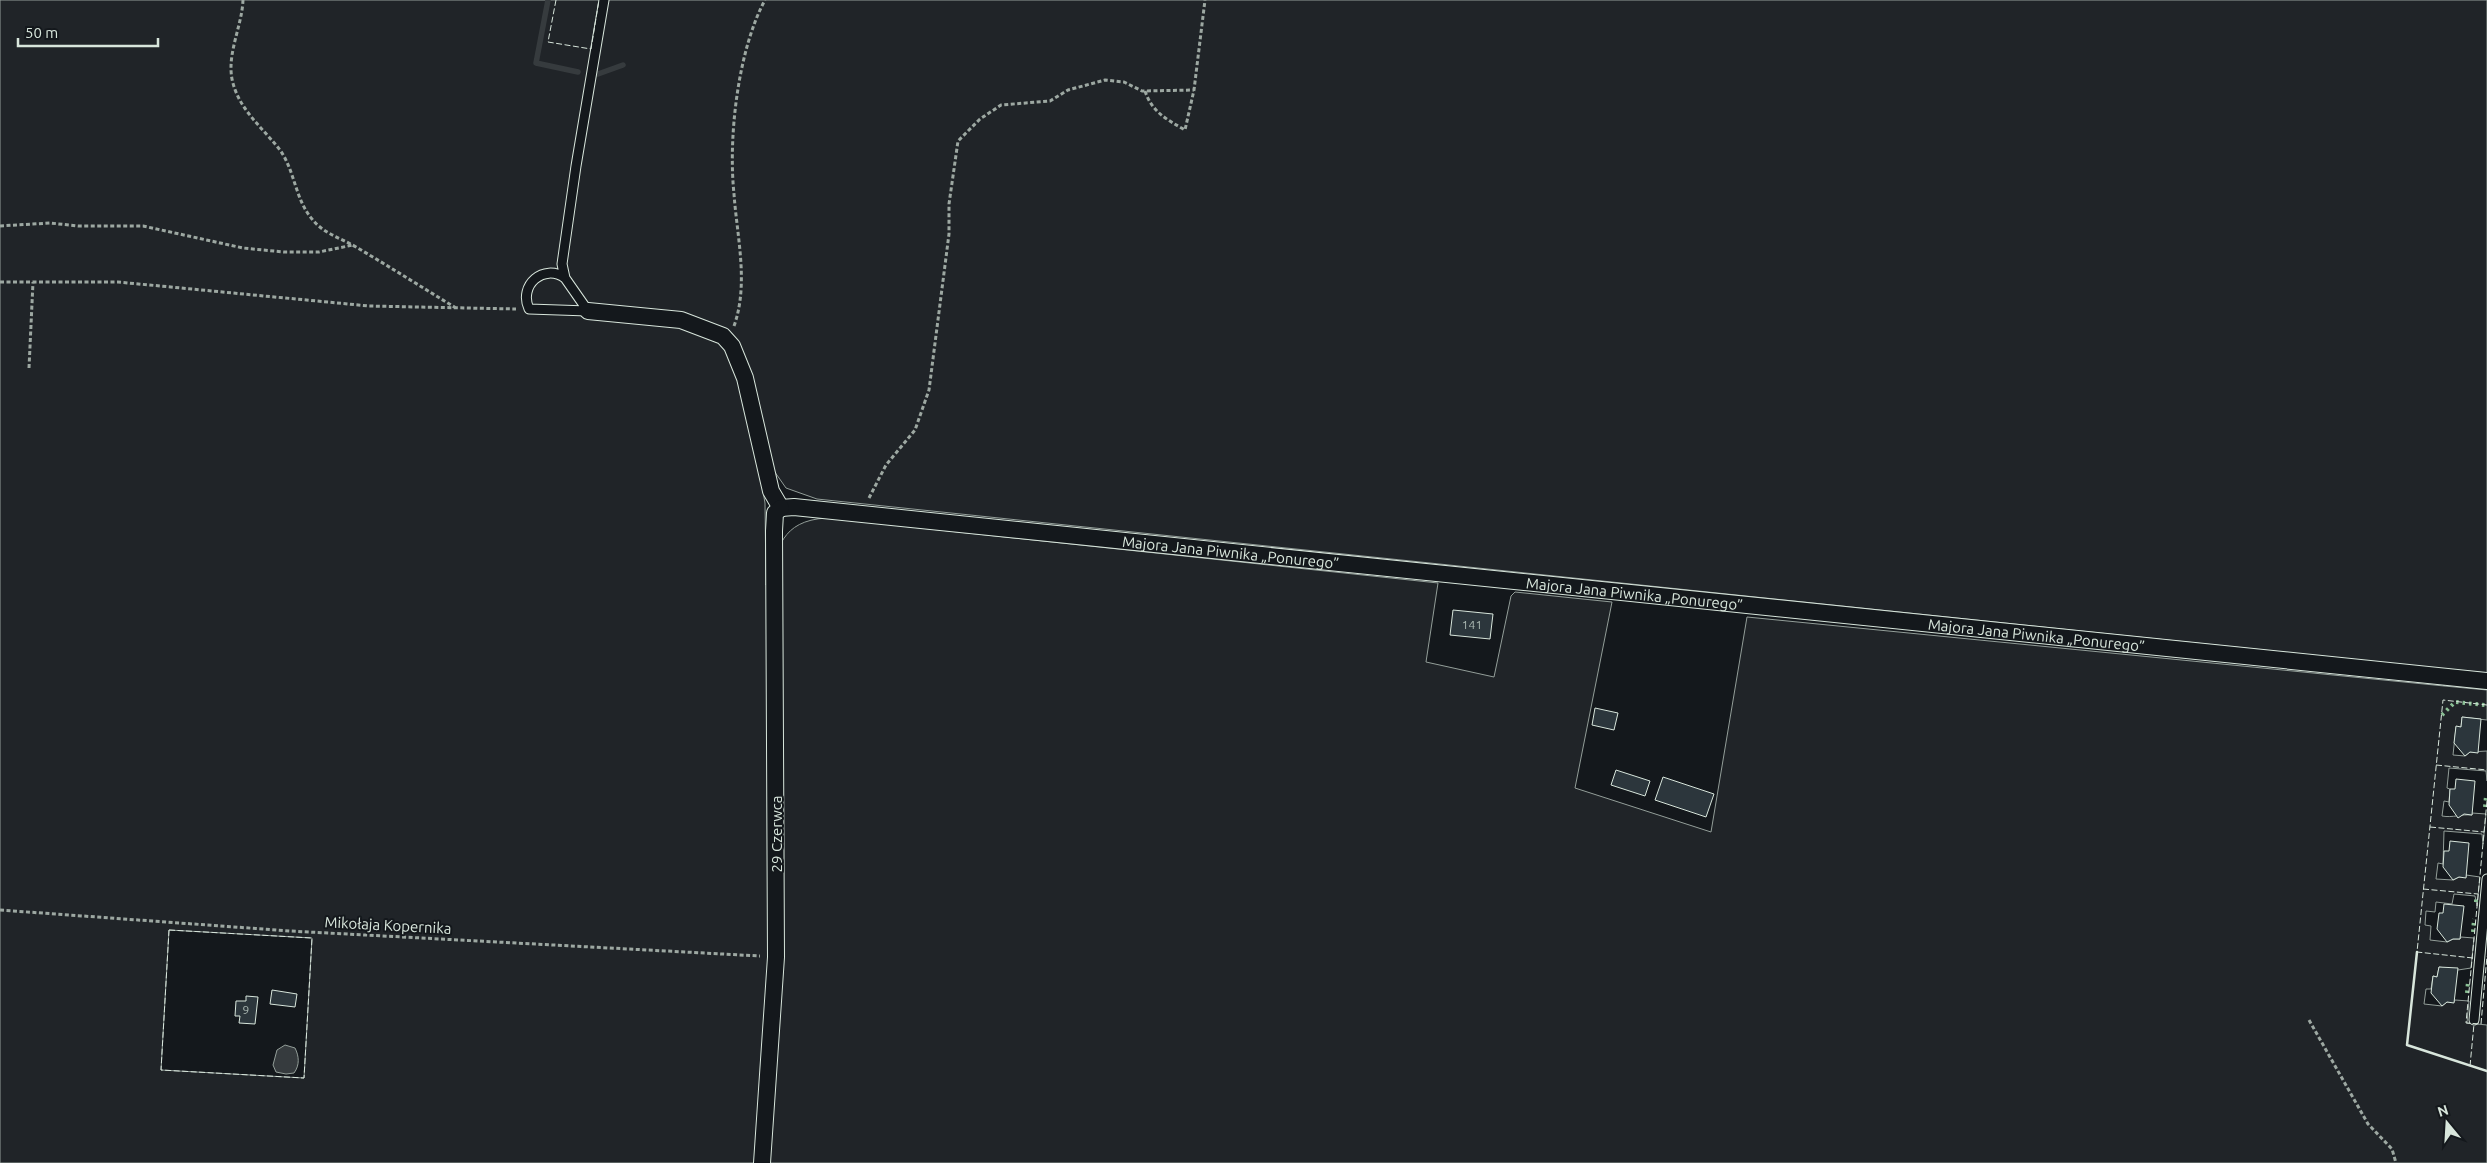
<svg xmlns="http://www.w3.org/2000/svg" width="2487" height="1163" viewBox="0 0 2487 1163" font-family="Ubuntu,sans-serif">
  <style>
    .green { fill: #202428; stroke: #939e99; fill-rule: evenodd }
    .water { fill: #363b3e; stroke: #939e99 }
    .lines { fill: none; stroke-linecap: round; stroke-linejoin: round }
    .stream { stroke: #363b3e; stroke-width: 5.5 }
    .building { fill: #2c363c; stroke: #d8e6dc }
    .service-casing { stroke: #d8e6dc; stroke-width: 11 }
    .minor-casing { stroke: #d8e6dc; stroke-width: 18 }
    .path { stroke: #9da8a2; stroke-width: 3; stroke-dasharray: 4 2.5; stroke-linecap: butt }
    .service { stroke: #14181c; stroke-width: 9 }
    .minor { stroke: #14181c; stroke-width: 16 }
    .hedge { stroke: #8ac095; stroke-width: 4; stroke-dasharray: 2.5 4; stroke-linecap: butt }
    .fence { stroke: #d8e6dc; stroke-width: 1; stroke-dasharray: 6 2.5; stroke-linecap: butt }
    .wall { stroke: #d8e6dc; stroke-width: 2.5 }
    .labels { text-anchor: middle; dominant-baseline: central; stroke-width: 4; stroke-linejoin: round; paint-order: stroke }
    .number-label { font-size: 12px; fill: #adbab4 }
    .street-label { font-size: 15px; fill: #d8e6dc; stroke: #14181c }
  </style>
  <rect width="100%" height="100%" fill="#14181c"/>
  <path class="green" d="M0,0H2487V673L2446,669L2444,686L2487,690V720L2462,717L2461,727H2456L2453,755L2465,756L2470,752L2487,751V781L2486,771L2449,768L2447,788L2450,789L2449,802L2444,801L2442,816C2453,818 2461,814 2472,815V813L2486,814L2483,844L2482,834L2444,831L2443,864L2438,863L2436,879L2453,880L2459,877H2466V875L2480,877L2477,906L2475,896L2454,894L2452,904L2436,902L2435,912L2426,911L2425,925L2431,926L2430,940L2447,942L2453,939H2460L2461,937L2474,938L2471,968L2458,970L2439,967L2437,977L2433,976L2431,989H2426L2424,1004L2442,1006L2447,1002H2454L2455,1000L2469,1001L2467,1023L2487,1025V1163H0ZM758,463L772,468L786,488L817,499L2445,669L2444,686L1747,617L1711,832L1575,788L1612,602L1515,592L1511,596L1494,677L1426,662L1438,583L826,518C781,521 778,548 766,585L765,503ZM169,930L312,938L304,1078L161,1070Z"/>
  <path class="water" d="M285,1045L295,1048C299,1056 300,1065 294,1073L286,1074L276,1072L273,1065L277,1050Z"/>
  <g class="lines">
    <path class="stream" d="M548,0L536,63L578,72
      M598,74L623,65"/>
  </g>
  <path class="building" d="M1453,610L1493,614L1490,639L1450,635Z
    M1595,708L1618,713L1614,730L1592,725Z
    M2462,717L2481,719L2478,753L2470,752L2465,756L2454,743L2456,726L2461,727Z
    M1616,770L1650,781L1645,796L1611,785Z
    M1663,777L1714,794L1706,817L1655,800Z
    M2456,779L2475,781L2472,815L2464,814L2458,818L2449,805L2450,789H2455Z
    M2450,841L2469,843L2466,878L2459,877L2453,880L2443,867L2444,851H2449Z
    M2444,904L2464,906L2460,939H2453L2447,942L2437,929L2439,913H2443Z
    M2439,967L2458,968L2454,1003L2447,1002L2442,1006L2431,993L2433,976L2437,977Z
    M272,990L297,994L295,1007L270,1004Z
    M246,996L258,997L255,1024L239,1023L240,1016H235L236,1001H246Z"/>
  <g class="lines">
    <defs>
      <path id="service" d="M565,278C544,263 518,285 529,309L588,311
        M588,311L565,278L562,264L576,166L604,0
        M2474,1020L2487,879"/>
      <g id="minor">
        <path d="M588,311L681,320L723,336L732,346L745,378L771,491L781,508"/>
        <path id="s1" d="M781,508L794,507L2487,681"/>
        <path d="M762,1163L776,957L774,531L775,513L781,508"/>
      </g>
    </defs>
    <use href="#service" class="service-casing"/>
    <use href="#minor" class="minor-casing"/>
    <path class="path" d="M243,0C242,26 227,53 232,79C238,109 262,127 280,150C295,171 295,199 312,219C324,234 339,237 356,247C390,267 423,288 456,308
      M1145,91C1152,112 1166,119 1185,130L1194,90L1205,0
      M0,226L50,223L78,226H143L243,248L284,252H319L353,245
      M0,282H118L369,306L516,309
      M734,326C749,284 737,237 734,194C728,137 738,50 765,0
      M29,368L33,282
      M869,498L886,465L915,430L929,390L949,234V204L958,141L980,119L1001,105L1050,101L1068,90L1105,80L1124,82L1142,91L1194,90
      M0,910L290,931L760,956
      M2309,1020L2368,1124L2392,1149L2396,1163"/>
    <use href="#service" class="service"/>
    <use href="#minor" class="minor"/>
    <path class="hedge" d="M2442,715L2455,702L2485,705L2487,707
      M2485,807L2486,796
      M2476,902V896
      M2473,932L2474,919
      M2467,993L2468,981"/>
    <path class="fence" d="M556,0L548,42L591,49L599,0
      M2436,765L2487,770
      M2487,801L2466,1023L2481,1024L2487,956
      M2430,827L2484,832
      M2423,889L2478,894
      M169,930L312,938L304,1078L161,1070Z
      M2473,958L2417,952L2443,700L2487,705
      M2470,1066L2474,1024"/>
    <path class="wall" d="M2417,952L2407,1045L2487,1071"/>
  </g>
  <g class="labels">
    <g class="number-label">
      <text x="1472" y="624">141</text>
      <text x="246" y="1009">9</text>
    </g>
    <g class="street-label">
      <text stroke="none"><textPath href="#s1" startOffset="452">Majora Jana Piwnika „Ponurego”</textPath></text>
      <text stroke="none"><textPath href="#s1" startOffset="858">Majora Jana Piwnika „Ponurego”</textPath></text>
      <text stroke="none"><textPath href="#s1" startOffset="1262">Majora Jana Piwnika „Ponurego”</textPath></text>
      <text transform="translate(776 834) rotate(-90)">29 Czerwca</text>
      <text transform="translate(388 925) rotate(3)">Mikołaja Kopernika</text>
    </g>
  </g>
  <g transform="translate(2447 1123) rotate(342)" stroke="#14181c" stroke-width="4" paint-order="stroke">
  <path d="M0-4L9 19L0 12L-9 19Z" fill="#d8e6dc"/>
  <text y="-8" font-size="14" font-weight="bold" text-anchor="middle" fill="#d8e6dc">N</text>
  </g>
  <path d="M18 38v8h140v-8" fill="none" stroke="#d8e6dc" stroke-width="2.5"/>
  <text x="25" y="38" font-size="15" fill="#d8e6dc" stroke="#14181c" stroke-width="4" paint-order="stroke">50 m</text>
</svg>
